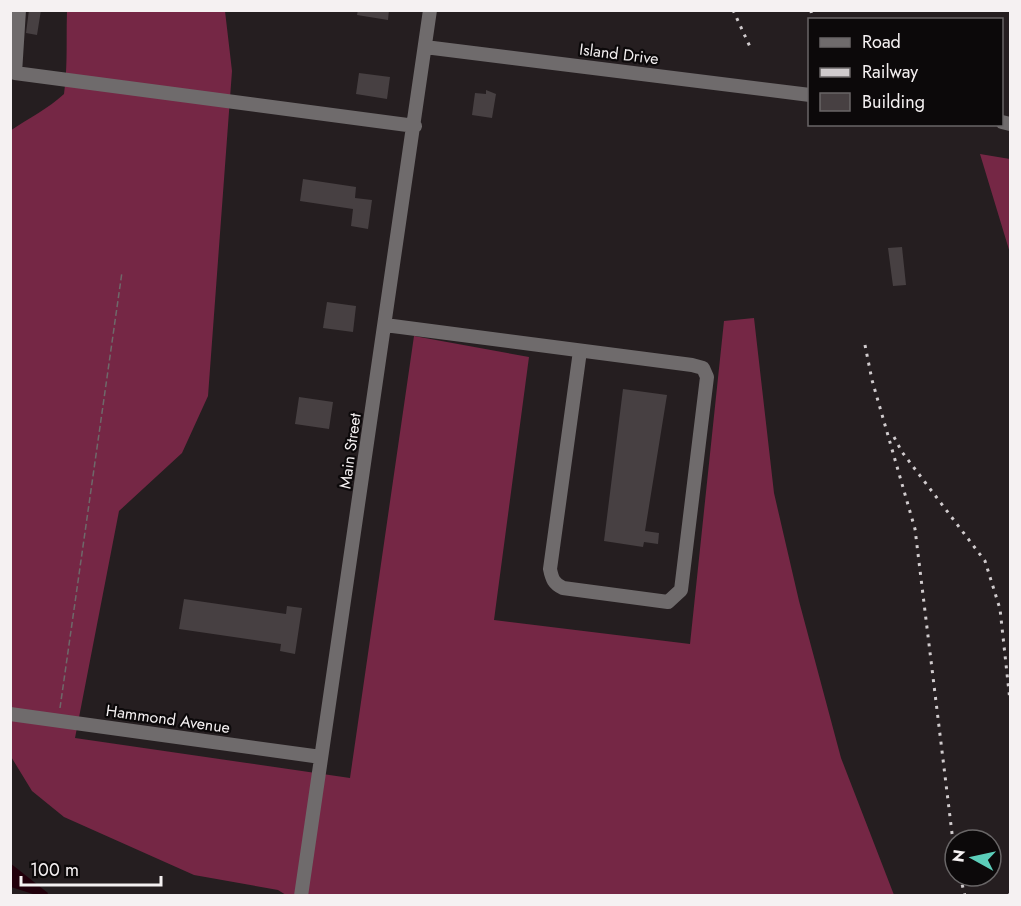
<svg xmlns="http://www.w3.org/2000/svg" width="1021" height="906" viewBox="0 0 1021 906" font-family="Jost,sans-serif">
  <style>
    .forest { fill: #752745 }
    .water { fill: #21000b }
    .building { fill: #474042 }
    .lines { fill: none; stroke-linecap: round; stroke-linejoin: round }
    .path { stroke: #6e6869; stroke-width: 1.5; stroke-dasharray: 6 3; stroke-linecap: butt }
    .minor { stroke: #6f6b6c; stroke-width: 14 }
    .rail { stroke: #d1ccce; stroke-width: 3; stroke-dasharray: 3 6; stroke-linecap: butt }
    .labels { text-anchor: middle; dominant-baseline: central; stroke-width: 4.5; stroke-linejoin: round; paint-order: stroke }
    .street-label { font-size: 16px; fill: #f5f1f2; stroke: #0c090a }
  </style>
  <rect width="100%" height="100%" fill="#251e20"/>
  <path class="forest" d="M67,11H225L232,71L208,396L182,453L119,511L75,738L350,778L414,336L529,357L494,620L690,644L724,321L754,318L774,493L799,601L841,758L894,895H286L278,890L194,875L64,817L32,791L10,755V131C29,118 48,109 64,94C68,65 66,39 67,11Z
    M980,154L1010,159V253Z"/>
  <path class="water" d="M10,863L48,893L47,895H36L11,887Z"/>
  <path class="building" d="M29,10H41L37,35L26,33Z
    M358,10L374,12L389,10L388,20L357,15Z
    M359,73L390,77L387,99L356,94Z
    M486,90L496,94L492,118L472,115L475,93L486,94Z
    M303,179L356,187L355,198L372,200L368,229L351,226L353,209L300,201Z
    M902,247L906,285L893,286L888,248Z
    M327,302L356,306L353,332L323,328Z
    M623,389L667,395L645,531L659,533L658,544L644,542L643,547L604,541Z
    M299,397L333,402L329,429L295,424Z
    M184,599L286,614L287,606L302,608L295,654L280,651L281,644L179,629Z"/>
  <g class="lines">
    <path class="path" d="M60,708L122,272"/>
    <path class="minor" d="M19,10L15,73L415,126
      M425,47L810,95
      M1002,122L1010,124
      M385,325L692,365L703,368L707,377L681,590L668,602L563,588C554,584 552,579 550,569L580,351
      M10,714L321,757
      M301,896L430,10"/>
    <path class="rail" d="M733,10L751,49
      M811,10L812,20
      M865,345L872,380L915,529L955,858
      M894,437L902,452L985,561L1000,609L1010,701
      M960,876L965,896
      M1010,896V891"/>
  </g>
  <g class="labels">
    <g class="street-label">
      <text transform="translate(619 54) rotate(7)">Island Drive</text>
      <text transform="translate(350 451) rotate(-82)">Main Street</text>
      <text transform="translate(168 719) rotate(8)">Hammond Avenue</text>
    </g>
  </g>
  <rect width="1021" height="906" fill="none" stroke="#f5f1f2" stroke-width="24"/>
  <rect x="808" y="18" width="195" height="108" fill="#0c090a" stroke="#696667" stroke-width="1.5"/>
  <rect x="820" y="38" width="30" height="9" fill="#6f6b6c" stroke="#696667" stroke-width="1.5"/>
  <text x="862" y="48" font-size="18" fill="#f5f1f2">Road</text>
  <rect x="820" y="68" width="30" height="9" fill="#d1ccce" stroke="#696667" stroke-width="1.5"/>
  <text x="862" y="78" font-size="18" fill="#f5f1f2">Railway</text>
  <rect x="820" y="93" width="30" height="18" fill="#474042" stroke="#696667" stroke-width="1.5"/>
  <text x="862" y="108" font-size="18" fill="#f5f1f2">Building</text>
  <g transform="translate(973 858) rotate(278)"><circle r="28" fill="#0c090a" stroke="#696667" stroke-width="1.5"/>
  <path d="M0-4.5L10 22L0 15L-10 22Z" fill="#5cceba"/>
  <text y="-9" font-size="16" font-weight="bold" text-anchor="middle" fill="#f5f1f2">N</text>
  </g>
  <path d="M21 876v9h140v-9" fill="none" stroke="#f5f1f2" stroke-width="3"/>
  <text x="30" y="876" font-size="18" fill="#f5f1f2" stroke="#0c090a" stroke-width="4.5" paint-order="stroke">100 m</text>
</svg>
